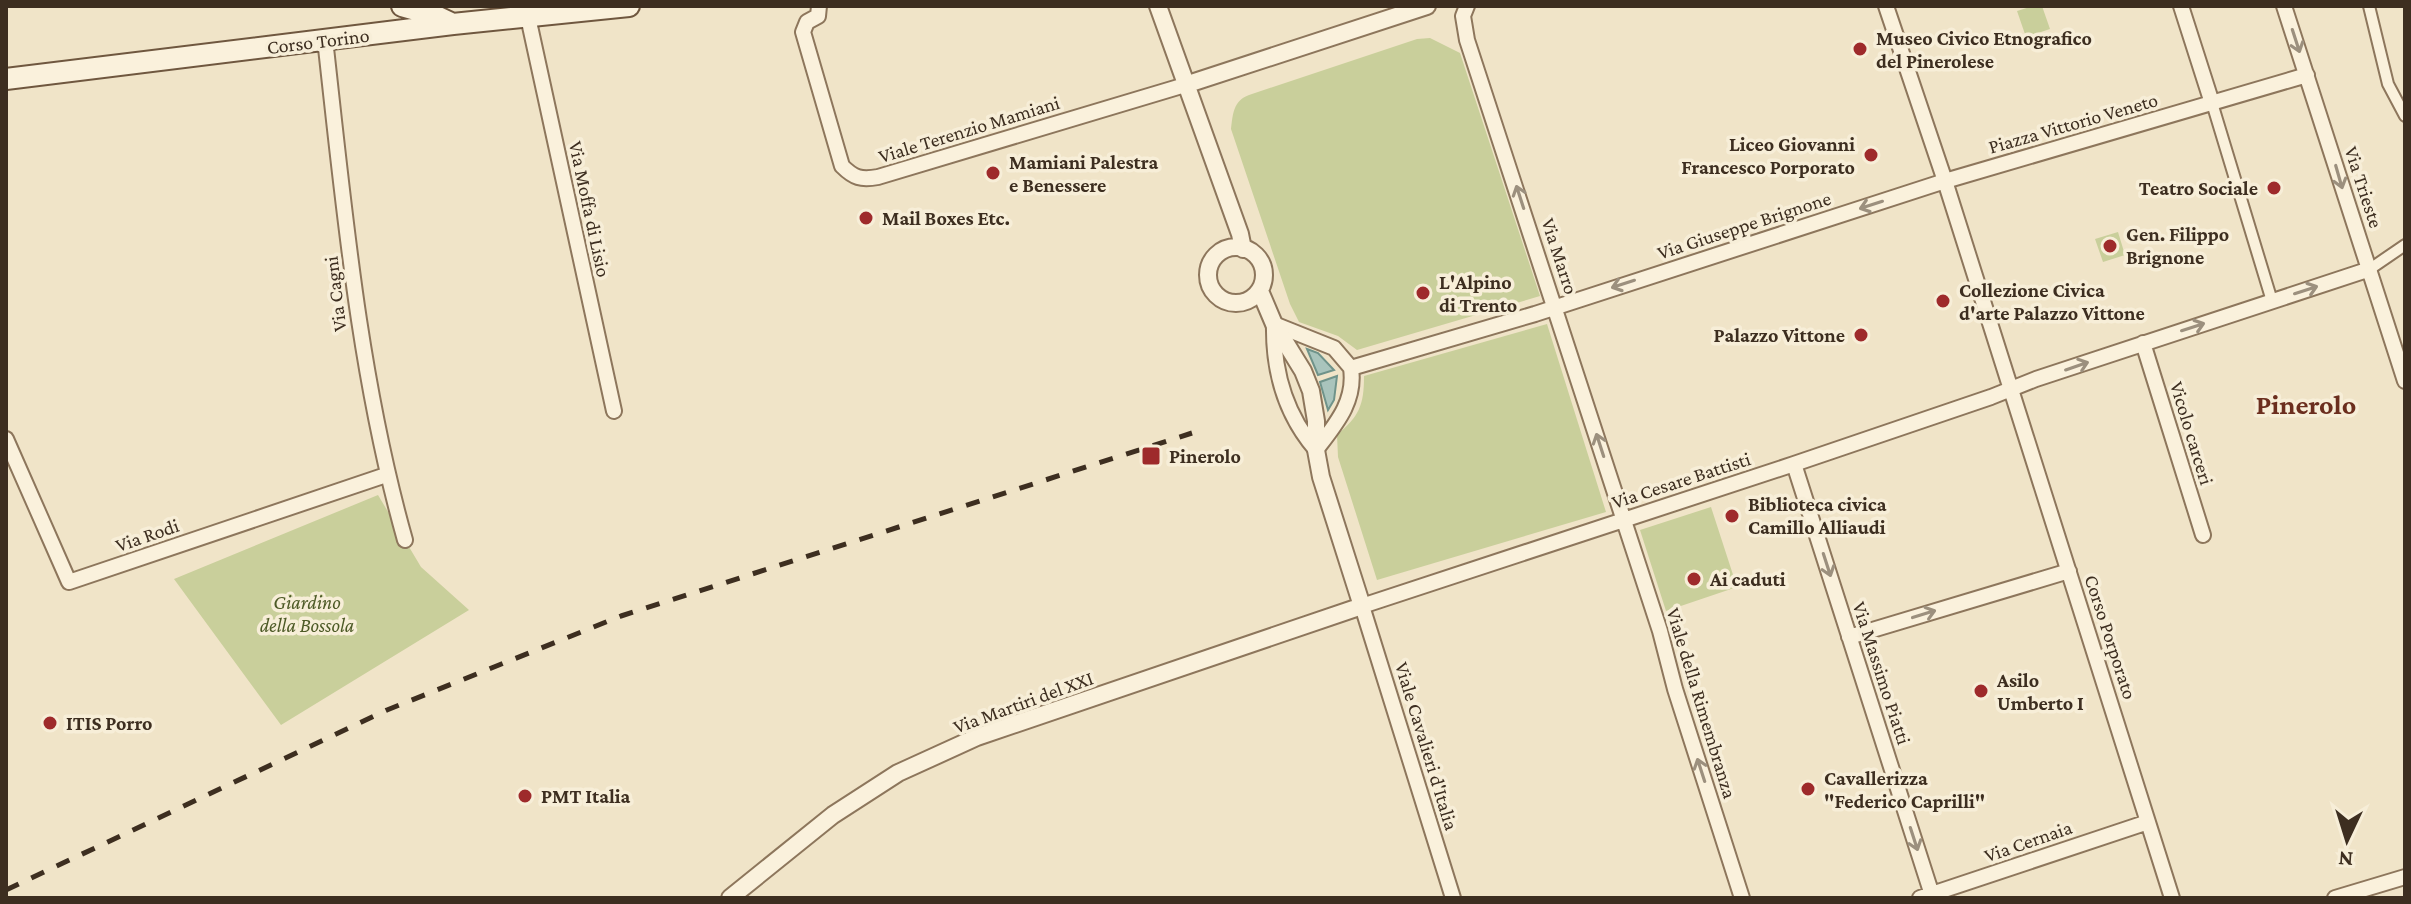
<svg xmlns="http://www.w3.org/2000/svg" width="2411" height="904" viewBox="0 0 2411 904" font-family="'Crimson Pro',serif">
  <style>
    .green { fill: #c9cf9b }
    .water { fill: #a9c4bc; stroke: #6f938a; stroke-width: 2 }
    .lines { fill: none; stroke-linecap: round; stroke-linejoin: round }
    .pedestrian-casing { stroke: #8d765c; stroke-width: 14 }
    .minor-casing { stroke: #8d765c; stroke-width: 18 }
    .tertiary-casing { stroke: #8d765c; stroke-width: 20 }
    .secondary-casing { stroke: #6f573f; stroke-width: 24 }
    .pedestrian { stroke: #faf1dc; stroke-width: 10 }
    .minor { stroke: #faf1dc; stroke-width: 14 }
    .tertiary { stroke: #faf1dc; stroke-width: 16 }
    .secondary { stroke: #faf1dc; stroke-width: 20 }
    .rail { stroke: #3d2e20; stroke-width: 5; stroke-dasharray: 14 14; stroke-linecap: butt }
    .oneway { stroke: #9c907e }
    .poi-dot { fill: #9e2a2b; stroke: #f7eed8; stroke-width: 3 }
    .labels { text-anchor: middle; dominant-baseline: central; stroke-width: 7; stroke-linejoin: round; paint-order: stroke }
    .poi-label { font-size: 20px; font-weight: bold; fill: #3d2e20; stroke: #f7eed8; text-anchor: start }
    .street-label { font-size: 20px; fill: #3d2e20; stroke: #f7eed8 }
    .park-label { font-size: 20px; font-style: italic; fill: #4d5a26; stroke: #f7eed8 }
    .district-label { font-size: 28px; font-weight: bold; fill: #6b2e1e; stroke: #f7eed8 }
  </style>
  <rect width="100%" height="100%" fill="#f0e4c8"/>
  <path class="green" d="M2033,6H2042L2050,29L2026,37L2017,11Z
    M1430,38L1460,53L1540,296L1357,350L1338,336L1299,322L1290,304L1231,129C1233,114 1233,101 1249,95L1417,39Z
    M2118,232L2125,255L2103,262L2095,239Z
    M1547,324L1606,512L1377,580L1338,457L1337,435C1359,416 1364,406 1364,376Z
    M378,495L421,567L469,610L281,725L174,579Z
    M1711,507L1737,587L1666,611L1640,530Z"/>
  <path class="water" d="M1307,349L1318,353L1334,370L1318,375Z
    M1337,376L1334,400L1328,410L1320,382Z"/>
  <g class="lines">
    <defs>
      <path id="pedestrian" d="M2369,6L2388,84L2405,116
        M2212,103L2272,301
        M2370,269L2405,245"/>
      <path id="minor" d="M819,6L818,16L807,22L803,32L842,166C854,178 861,180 878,177L1185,85
        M1467,6L1463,16L1467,40L1660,631L1675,689L1742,898
        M1886,6L1945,181L2172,898
        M2181,6L2212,103
        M2284,6L2405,381
        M528,17L614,411
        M325,39C344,208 359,377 405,540
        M1274,324L1334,348L1351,368C1356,402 1335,425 1316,450C1285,414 1273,371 1274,324Z
        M2143,343L2203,535
        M1351,368L1535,314L1945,181L2307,75
        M6,439L69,582L386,475
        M1794,464L1933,898
        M1849,637L2069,571
        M1453,898L1362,606L1794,464L1991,397L2036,379L2370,269
        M1920,898L2148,822
        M2335,898L2405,877"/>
      <path id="tertiary" d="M1158,6L1240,234L1243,249
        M1185,85L1427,6
        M1208 275a28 28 0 1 1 56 0a28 28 0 1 1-56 0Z
        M730,898L833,815L898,773L977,737L1362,606L1321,477L1316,450V421L1311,391L1303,371L1274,324L1260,291"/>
      <path id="secondary" d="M402,6L434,15L453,24
        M6,79L453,24L629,6"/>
    </defs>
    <use href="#pedestrian" class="pedestrian-casing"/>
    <use href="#minor" class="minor-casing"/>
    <use href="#tertiary" class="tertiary-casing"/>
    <use href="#secondary" class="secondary-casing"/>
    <use href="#pedestrian" class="pedestrian"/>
    <use href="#minor" class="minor"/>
    <use href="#tertiary" class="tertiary"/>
    <use href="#secondary" class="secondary"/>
    <path class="rail" d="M6,890L387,710L621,616L1192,433"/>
  </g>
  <defs><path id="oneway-shaft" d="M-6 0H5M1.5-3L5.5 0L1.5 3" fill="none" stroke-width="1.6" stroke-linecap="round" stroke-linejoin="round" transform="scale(2)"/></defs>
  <g class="oneway">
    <use href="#oneway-shaft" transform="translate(2296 41) rotate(72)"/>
    <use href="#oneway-shaft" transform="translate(2339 177) rotate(74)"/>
    <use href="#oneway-shaft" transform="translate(1520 197) rotate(-108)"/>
    <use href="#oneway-shaft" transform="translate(1871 205) rotate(162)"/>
    <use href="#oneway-shaft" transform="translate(1623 284) rotate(162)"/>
    <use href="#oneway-shaft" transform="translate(2306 290) rotate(-18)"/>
    <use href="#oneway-shaft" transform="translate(2193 327) rotate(-18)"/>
    <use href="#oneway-shaft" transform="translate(2077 366) rotate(-19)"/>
    <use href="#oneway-shaft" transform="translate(1600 445) rotate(-108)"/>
    <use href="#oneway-shaft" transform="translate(1827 565) rotate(72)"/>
    <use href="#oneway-shaft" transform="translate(1924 614) rotate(-17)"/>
    <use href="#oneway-shaft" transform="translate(1701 770) rotate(-108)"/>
    <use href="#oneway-shaft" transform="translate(1914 839) rotate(72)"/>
  </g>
  <g class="poi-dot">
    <circle cx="1860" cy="49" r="8"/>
    <circle cx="1871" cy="155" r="8"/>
    <circle cx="993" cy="173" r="8"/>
    <circle cx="2274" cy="188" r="8"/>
    <circle cx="866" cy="218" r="8"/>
    <circle cx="2110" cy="246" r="8"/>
    <circle cx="1423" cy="293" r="8"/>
    <circle cx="1943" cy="301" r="8"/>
    <circle cx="1861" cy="335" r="8"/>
    <rect x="1141" y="446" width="20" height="20" rx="4"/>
    <circle cx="1732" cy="516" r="8"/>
    <circle cx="1694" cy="579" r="8"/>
    <circle cx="1981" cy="691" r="8"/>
    <circle cx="50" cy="723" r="8"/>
    <circle cx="1808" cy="789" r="8"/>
    <circle cx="525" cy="796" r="8"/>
  </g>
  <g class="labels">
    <g class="poi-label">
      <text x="1876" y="38">Museo Civico Etnografico<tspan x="1876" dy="23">del Pinerolese</tspan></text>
      <text x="1855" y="144" text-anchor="end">Liceo Giovanni<tspan x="1855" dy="23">Francesco Porporato</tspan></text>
      <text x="1009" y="162">Mamiani Palestra<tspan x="1009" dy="23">e Benessere</tspan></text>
      <text x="2258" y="188" text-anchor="end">Teatro Sociale</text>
      <text x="882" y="218">Mail Boxes Etc.</text>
      <text x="2126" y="234">Gen. Filippo<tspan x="2126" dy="23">Brignone</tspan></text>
      <text x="1439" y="282">L'Alpino<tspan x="1439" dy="23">di Trento</tspan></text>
      <text x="1959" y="290">Collezione Civica<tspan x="1959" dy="23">d'arte Palazzo Vittone</tspan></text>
      <text x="1845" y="335" text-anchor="end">Palazzo Vittone</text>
      <text x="1169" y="456">Pinerolo</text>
      <text x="1748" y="504">Biblioteca civica<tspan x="1748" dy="23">Camillo Alliaudi</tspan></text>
      <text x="1710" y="579">Ai caduti</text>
      <text x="1997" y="680">Asilo<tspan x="1997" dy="23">Umberto I</tspan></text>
      <text x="66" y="723">ITIS Porro</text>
      <text x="1824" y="778">Cavallerizza<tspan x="1824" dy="23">"Federico Caprilli"</tspan></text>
      <text x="541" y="796">PMT Italia</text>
    </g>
    <g class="street-label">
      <text transform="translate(318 41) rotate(-7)">Corso Torino</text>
      <text transform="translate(2073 123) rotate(-16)">Piazza Vittorio Veneto</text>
      <text transform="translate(969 129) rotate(-17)">Viale Terenzio Mamiani</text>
      <text transform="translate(2364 187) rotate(72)">Via Trieste</text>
      <text transform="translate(590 209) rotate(78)">Via Moffa di Lisio</text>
      <text transform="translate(1744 225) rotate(-18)">Via Giuseppe Brignone</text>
      <text transform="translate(1560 256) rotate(72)">Via Marro</text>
      <text transform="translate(335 294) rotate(-97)">Via Cagni</text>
      <text transform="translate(2192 433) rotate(73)">Vicolo carceri</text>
      <text transform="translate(1681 480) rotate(-18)">Via Cesare Battisti</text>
      <text transform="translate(147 535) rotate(-19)">Via Rodi</text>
      <text transform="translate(2111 637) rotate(72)">Corso Porporato</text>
      <text transform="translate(1882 673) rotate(72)">Via Massimo Piatti</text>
      <text transform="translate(1023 702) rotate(-20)">Via Martiri del XXI</text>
      <text transform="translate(1702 703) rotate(73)">Viale della Rimembranza</text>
      <text transform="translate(1427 746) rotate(73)">Viale Cavalieri d'Italia</text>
      <text transform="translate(2028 841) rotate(-19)">Via Cernaia</text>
    </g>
    <g class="park-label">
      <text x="307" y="602">Giardino<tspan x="307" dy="23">della Bossola</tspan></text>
    </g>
    <g class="district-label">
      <text x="2306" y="404">Pinerolo</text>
    </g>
  </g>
  <rect width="2411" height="904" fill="none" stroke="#3d2e20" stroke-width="16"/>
  <g transform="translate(2347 840) rotate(184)" stroke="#f7eed8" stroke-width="6" paint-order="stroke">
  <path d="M0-6L14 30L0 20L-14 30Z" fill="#3d2e20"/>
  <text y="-12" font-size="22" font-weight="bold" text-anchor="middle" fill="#3d2e20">N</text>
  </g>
</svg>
